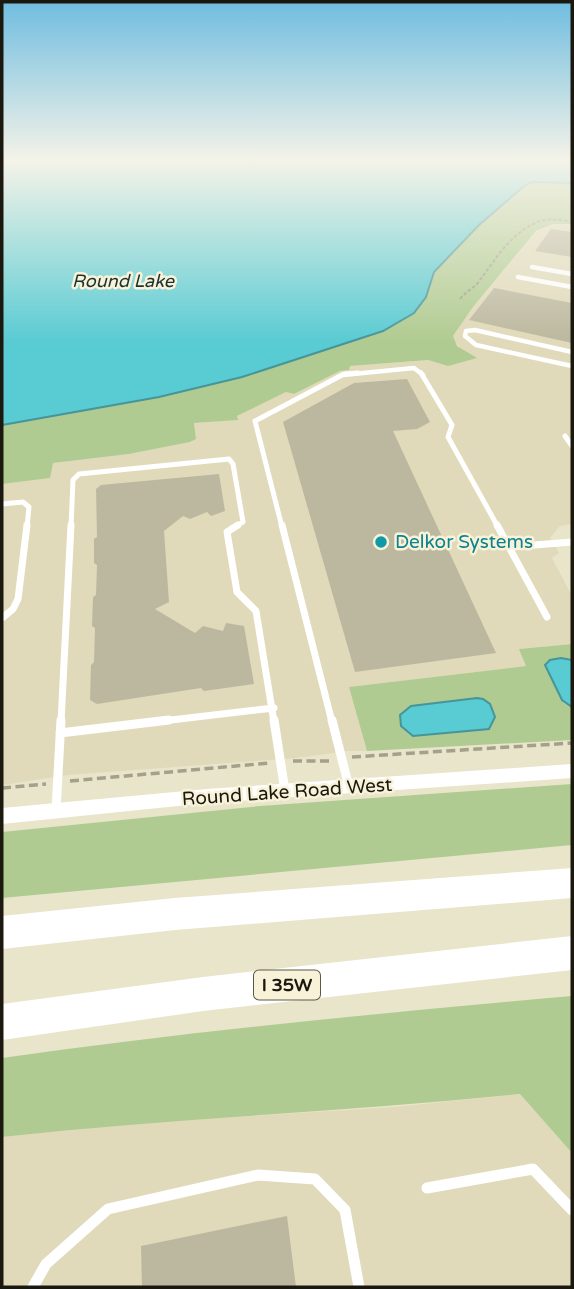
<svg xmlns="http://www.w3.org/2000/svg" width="574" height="1289" viewBox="0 0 574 1289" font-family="'Varela Round',sans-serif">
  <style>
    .built { fill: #e0daba }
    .green { fill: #b0cb91 }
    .water { fill: #59cbd3; stroke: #469598; stroke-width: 2 }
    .building { fill: #bcb89f }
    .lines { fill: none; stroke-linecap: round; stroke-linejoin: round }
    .path-far1 { stroke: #a4a08c; stroke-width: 2; stroke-dasharray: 3.5 2; stroke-linecap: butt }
    .path { stroke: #a4a08c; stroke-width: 3.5; stroke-dasharray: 9 4.5; stroke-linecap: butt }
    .lane-far4 { stroke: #fff; stroke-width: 4.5 }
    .lane-far3 { stroke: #fff; stroke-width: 5 }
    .lane-far2 { stroke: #fff; stroke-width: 7 }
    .lane-far1 { stroke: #fff; stroke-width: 9 }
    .lane { stroke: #fff; stroke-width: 11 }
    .street { fill: #fff; fill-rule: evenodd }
    .highway { fill: #fff; fill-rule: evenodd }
    .culture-dot { fill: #0f9aa8; stroke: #f7f2d8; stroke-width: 2.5 }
    .labels { text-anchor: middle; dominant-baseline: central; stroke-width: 5; stroke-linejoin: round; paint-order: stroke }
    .far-water-label { font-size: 18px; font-style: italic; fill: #1c3132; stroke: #f7f2d8 }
    .shield { fill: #f7f2d8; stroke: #5c594b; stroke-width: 2 }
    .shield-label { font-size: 18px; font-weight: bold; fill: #1a180f }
    .culture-label { font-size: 19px; fill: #0d838f; stroke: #f7f2d8; text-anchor: start }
    .street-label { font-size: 19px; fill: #1a180f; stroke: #f7f2d8 }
  </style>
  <rect width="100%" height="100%" fill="#e9e5cb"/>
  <path class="built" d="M553,224H572V524L560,526L550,538L559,553L552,558L572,596V644L520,649L527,666L350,687L367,751H348L296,758L68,775L2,785V484L49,478L53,463L129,454L190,442L196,439L194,423L237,420V416L286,392L294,394L340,371L349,370L350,366L428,360L448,366L461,349L453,340V336L473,307L536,232Z
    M520,1094L572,1153V1287H2V1137L122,1124L395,1107Z"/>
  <path class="green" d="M561,181L572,183V199L569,202L572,205V224H553L536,231L473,307L453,336L457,346L477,358L448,366L428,360L350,366L349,370L340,371L294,394L286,392L237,416L238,420L194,423L196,439L190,442L129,454L53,463L50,478L2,484V425L159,397L242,377L383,331L426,297L434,272L479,225L523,187L530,182Z
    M572,644V660L561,658L546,662L564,703L572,707V740L367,751L349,687L526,666L519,649Z
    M572,784V845L2,898V832L260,806Z
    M572,996V1153L520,1094C347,1112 174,1118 2,1137V1058C191,1031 382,1013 572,996Z"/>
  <path class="water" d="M2,161H572V183L531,182L523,187L479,225L434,272L426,297L414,313L383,331L242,377L159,397L2,425Z
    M561,658L572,660V707L562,700L545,665L550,660Z
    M477,698L483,699L490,704L495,717L489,729L413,736L401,726L400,715L411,706Z"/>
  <path class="building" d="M551,229L572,232V257L535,251Z
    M494,288L572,303V343L469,320Z
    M407,379L430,422L417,429L393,431L496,653L355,672L283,422L354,383Z
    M219,474L225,511L211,516L207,512L190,519L183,516L164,531L169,602L155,609L195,633L203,626L223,631L226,623L244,626L254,684L204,691L201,688L97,704L90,700L91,665L94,662L95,628L92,626L93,597L96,595L97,565L94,563V539L97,537L96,489L101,485Z
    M287,1216L296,1287H142L141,1246Z"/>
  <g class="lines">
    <path class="path-far1" d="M460,299C466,291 475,288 480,280C497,257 514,228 544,220C552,218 563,221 572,221"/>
    <path class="path" d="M352,757L572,743
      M293,761H332
      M70,781L269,763
      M2,788L46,784"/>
    <path class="lane-far4" d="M532,267L572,274
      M518,277L572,287
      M572,352L475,330L466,331L465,336L476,345L572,366
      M343,375L414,368L423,375"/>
    <path class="lane-far3" d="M421,373L452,425L448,437L498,527
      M565,436L572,446
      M2,504L23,502L29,507L27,527
      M71,527L73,480L79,474L229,459L233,464L243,522L235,527
      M282,527L255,421L344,374L358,373"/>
    <path class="lane-far2" d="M238,525L227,532L237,592L256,611L274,722
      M282,525L332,722
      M497,525L547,617
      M510,547L572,542
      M2,618L13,609L18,599L27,525
      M61,722L71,525
      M154,722L274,708"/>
    <path class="lane-far1" d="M274,720L285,791
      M332,720L349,787
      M60,733L169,720
      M56,810L61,720"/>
    <path class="lane" d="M427,1188L533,1169L572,1210
      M33,1287L46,1264L108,1209L258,1175L315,1179L345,1210L359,1287"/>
    <path class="street" d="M572,764V778L207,803L2,824V808L207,789Z"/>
    <path class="highway" d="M572,868V898L175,930L2,949V916L175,898Z
      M572,936V970L203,1011L2,1040V1004L203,977Z"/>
  </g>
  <linearGradient id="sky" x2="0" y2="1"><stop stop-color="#6fbde0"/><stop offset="0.47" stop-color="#f5f3e8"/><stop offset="1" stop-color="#f5f3e8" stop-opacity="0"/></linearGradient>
  <rect width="574" height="342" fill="url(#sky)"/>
  <circle class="culture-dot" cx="381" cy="542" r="7"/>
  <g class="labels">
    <g class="far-water-label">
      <text x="123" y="281">Round Lake</text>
    </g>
    <rect class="shield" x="254" y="970.5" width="66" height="29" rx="5"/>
    <g class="shield-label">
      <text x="287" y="985">I 35W</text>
    </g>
    <g class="culture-label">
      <text x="395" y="542">Delkor Systems</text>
    </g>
    <g class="street-label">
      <text transform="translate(287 792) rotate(-4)">Round Lake Road West</text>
    </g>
  </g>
  <rect width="574" height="1289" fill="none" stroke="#1a180f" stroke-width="7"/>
</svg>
